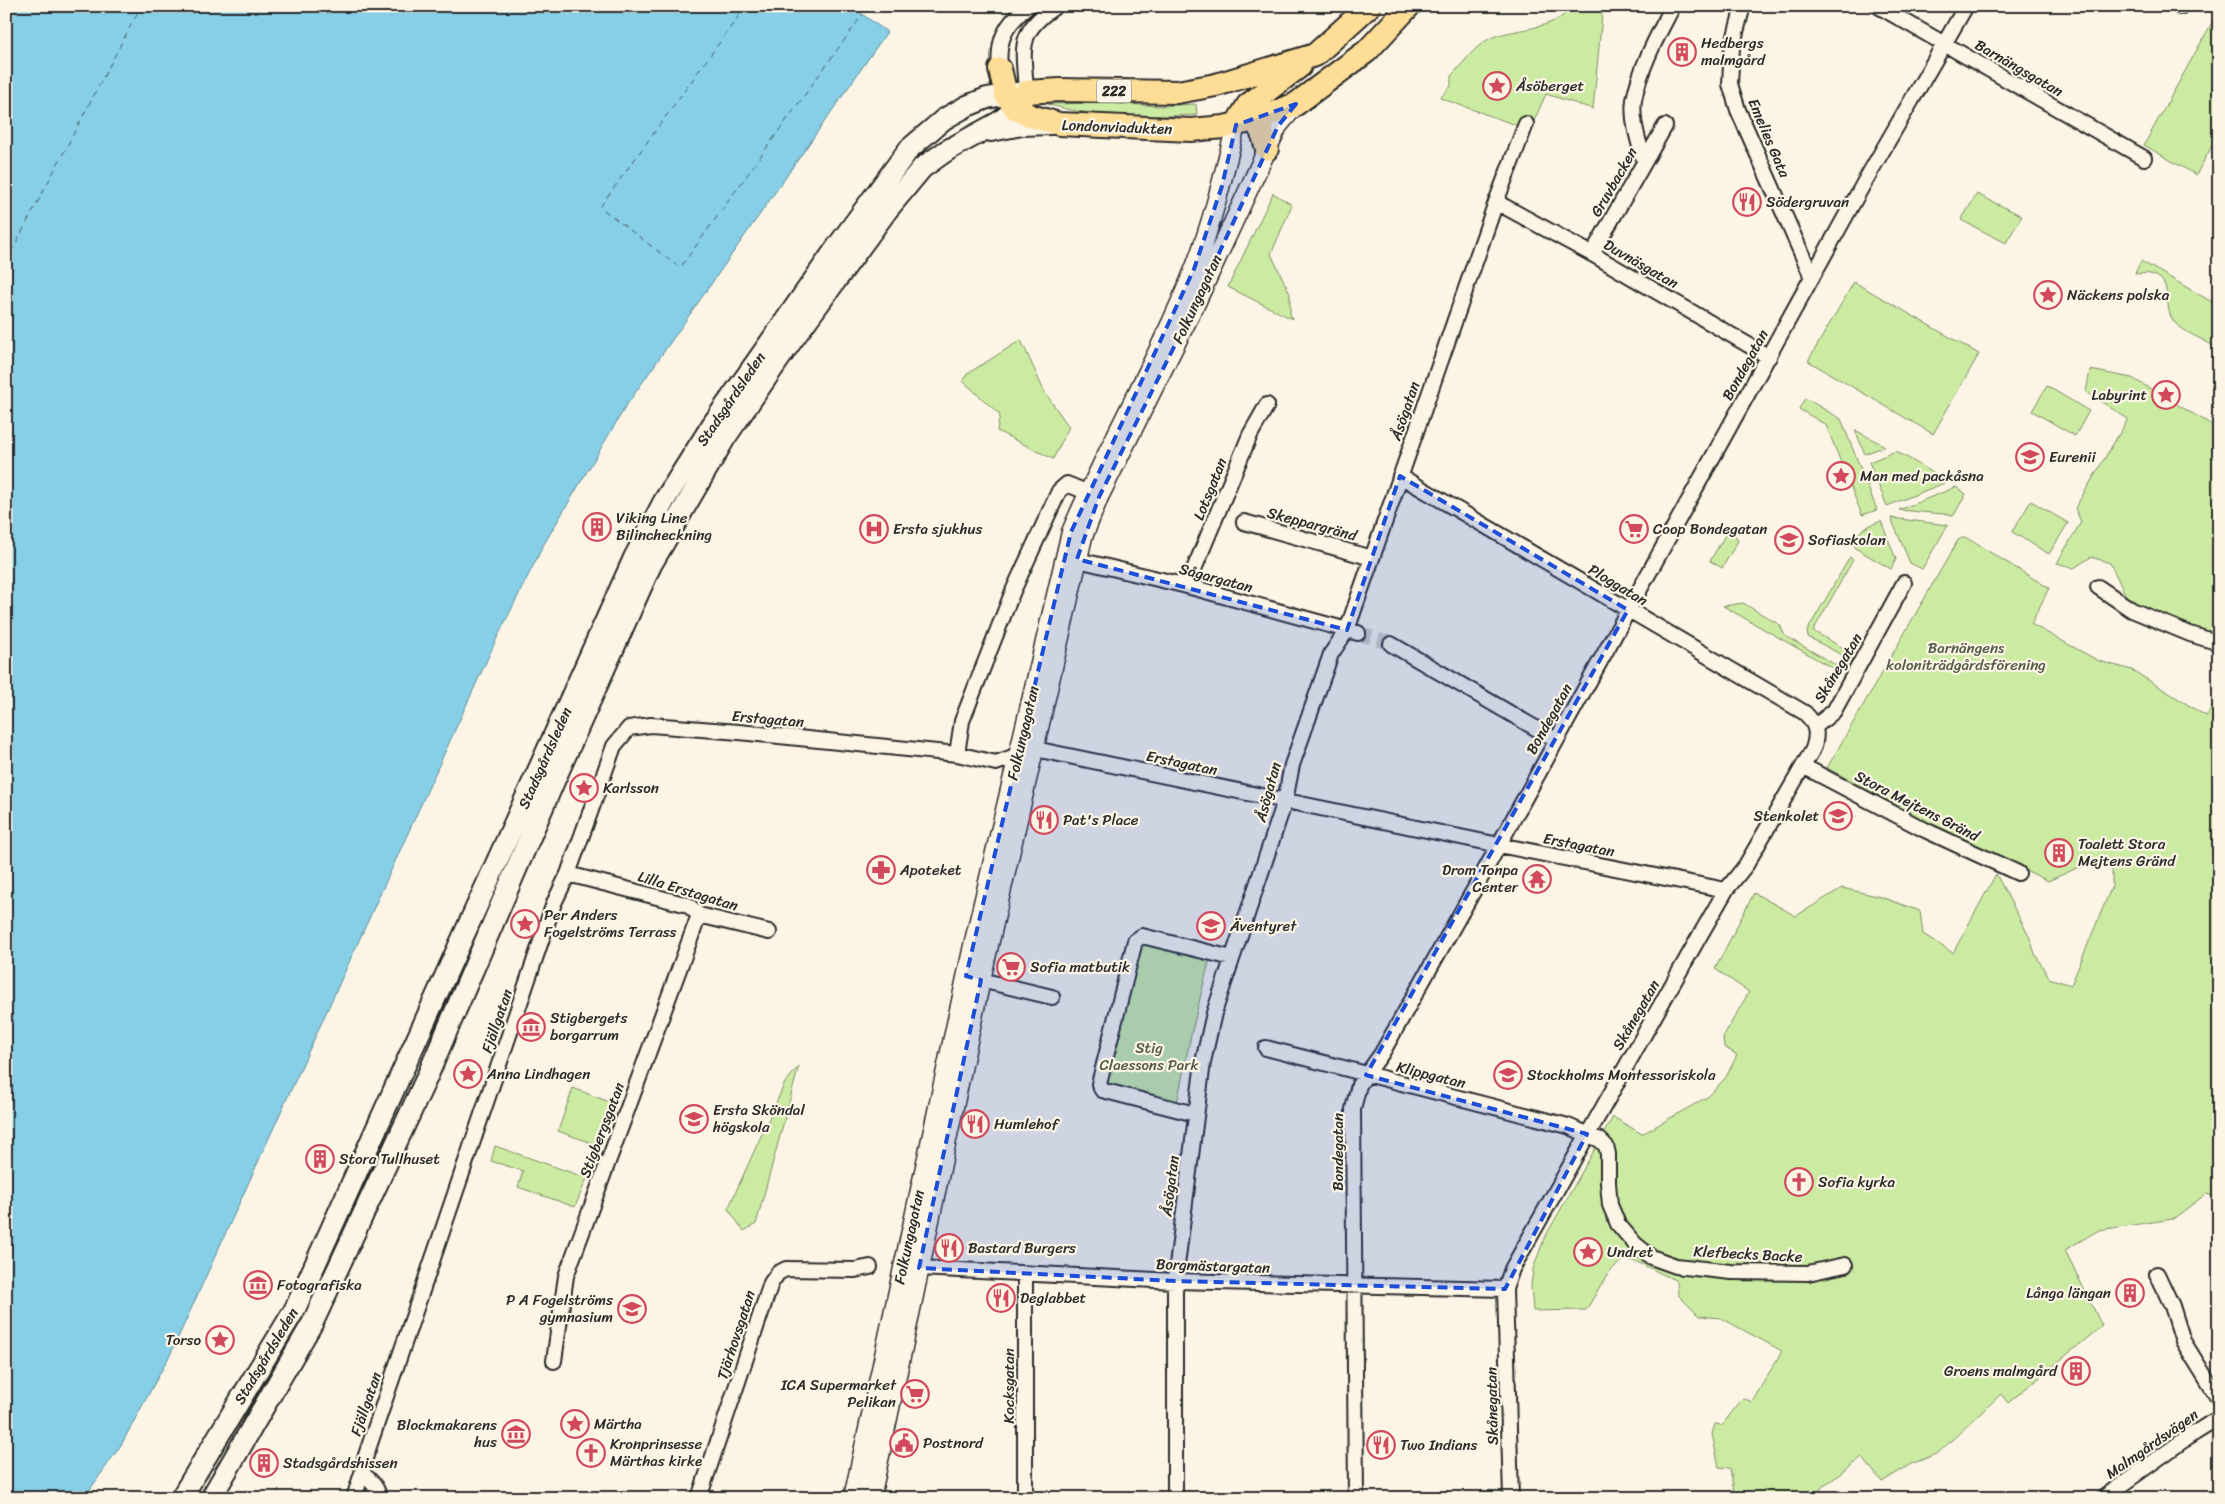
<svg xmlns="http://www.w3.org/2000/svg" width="2225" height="1504" viewBox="0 0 2225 1504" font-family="Sriracha,sans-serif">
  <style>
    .green { fill: #cceba2; stroke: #7c8b66 }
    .water { fill: #86cfe6; stroke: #628d9b }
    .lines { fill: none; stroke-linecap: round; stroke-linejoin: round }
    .ferry { stroke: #465c63; stroke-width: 1; stroke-dasharray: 6 5; stroke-linecap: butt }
    .minor-tunnel { stroke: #d2cdc0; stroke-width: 14; stroke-dasharray: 14 7; stroke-linecap: butt }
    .minor-casing { stroke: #2b2b2b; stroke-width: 18 }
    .tertiary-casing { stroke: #2b2b2b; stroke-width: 21 }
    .secondary-casing { stroke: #2b2b2b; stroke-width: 24 }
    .primary-casing { stroke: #2b2b2b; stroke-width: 26 }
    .minor { stroke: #fcf5e5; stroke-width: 14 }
    .tertiary { stroke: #fcf5e5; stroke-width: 18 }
    .secondary { stroke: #fcf5e5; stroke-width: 20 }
    .primary { stroke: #fedd96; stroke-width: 22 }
    .marked { fill: #1d4ed8; fill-opacity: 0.2; stroke: #1d4ed8; stroke-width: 4; stroke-dasharray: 10 6; stroke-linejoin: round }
    .labels { text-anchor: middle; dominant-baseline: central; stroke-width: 4.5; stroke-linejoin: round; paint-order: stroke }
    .shield { fill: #fcf5e5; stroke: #6a6863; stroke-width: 1 }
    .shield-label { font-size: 14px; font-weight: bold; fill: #2b2b2b }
    .poi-label { font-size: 15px; fill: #2b2b2b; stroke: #fcf5e5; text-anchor: start }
    .street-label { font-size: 15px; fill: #2b2b2b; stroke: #fcf5e5 }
    .park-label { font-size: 15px; fill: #535b49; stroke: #fcf5e5 }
  </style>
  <rect width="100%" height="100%" fill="#fcf5e5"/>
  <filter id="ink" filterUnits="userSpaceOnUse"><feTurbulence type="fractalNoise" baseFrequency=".02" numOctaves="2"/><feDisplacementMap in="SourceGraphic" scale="10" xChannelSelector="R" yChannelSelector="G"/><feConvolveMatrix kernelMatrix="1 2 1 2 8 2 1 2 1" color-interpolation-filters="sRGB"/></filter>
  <g filter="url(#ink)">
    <path class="green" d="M1571,6H1601L1602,15L1593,109L1546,94L1533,123L1516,125L1440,98L1451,86V76C1462,65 1473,48 1487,40C1509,27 1558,32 1571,6Z
      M2219,10V133L2196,175L2144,145Z
      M1106,103L1161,106L1196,104L1197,115C1150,117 1092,118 1047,104Z
      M1273,193L1292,205L1271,254L1290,294V313L1292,319L1228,287Z
      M1977,194L2022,216L2006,243L1961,220Z
      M2141,261L2219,306V349C2208,342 2182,331 2175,323C2161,309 2176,279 2150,274C2145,272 2140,275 2135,273Z
      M1854,282L1979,354L1933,434L1808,361Z
      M1021,340L1044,391L1069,427L1053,459L997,431L1000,415L963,381L967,374Z
      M2090,370L2132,378L2219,429V635L2191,628L2128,600L2110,563L2091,557L2074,568L2057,563L2081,522L2075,508L2128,419L2086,392Z
      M2047,386L2089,411L2075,436L2032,411Z
      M1805,398L1841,419L1877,510L1862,515L1826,425L1799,409Z
      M1855,430L1885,446L1865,454Z
      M1896,451L1947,481V482L1887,506L1869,462Z
      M1956,487L1966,494L1954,515L1899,510Z
      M2031,501L2068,523L2049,554L2012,532Z
      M1891,518L1948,525L1922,569L1910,563Z
      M1881,521L1896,559L1891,569L1855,548C1852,531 1868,526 1881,521Z
      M1728,530L1734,533L1738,541L1722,568L1710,561Z
      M1965,537L2049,588L2031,624L2099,661L2132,670L2206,716L2219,698V1198L2206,1194L2173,1219L2099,1230L2065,1250L2102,1326L2008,1403L2001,1394L1937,1454L1911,1464L1882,1482L1862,1457L1814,1494V1498H1735L1730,1468L1719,1467L1712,1434L1715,1424L1722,1425L1743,1398L1752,1402L1782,1351L1721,1318L1699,1316L1678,1295L1677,1281L1637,1262L1624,1259L1610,1271L1586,1310L1533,1311L1531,1286L1533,1269L1544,1239L1613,1117L1642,1134L1709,1096L1726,1077L1737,1055L1724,1047L1723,1037L1749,992L1715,969L1754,893L1796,916L1842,888L1881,897L1920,911L1923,934L1953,953L1996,874L2030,938L2035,954L2049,978L2071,985L2112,886V870L2102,864L2077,868L2048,881L1939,828L1827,768L1958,540Z
      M1850,557L1853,560L1813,631L1845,649L1842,655L1808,637L1807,631Z
      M1743,603L1780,625L1785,636L1836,665L1834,669L1723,606Z
      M1147,941L1210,958L1191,1035L1177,1103L1111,1088L1106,1080L1140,946Z
      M799,1066L756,1224L744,1231L728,1209L785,1083Z
      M573,1088L612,1103L597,1145L558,1131Z
      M495,1146L587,1178L575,1207L518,1187L523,1171L491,1161Z"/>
    <path class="water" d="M6,6H851L887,32L626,406L544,544L496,640L171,1353L121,1445L84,1498H6Z"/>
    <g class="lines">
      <path class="ferry" d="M746,6L600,207L680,268L863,14
        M6,262L141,6"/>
      <path class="minor-tunnel" d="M1358,633L1391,644"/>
      <defs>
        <path id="minor" d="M1743,6L1732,47L1730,84L1738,110L1812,277
          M1878,6L2144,158
          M2178,6L2180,7
          M1000,69C997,40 1005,25 1028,6
          M1026,92C1024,49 1015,33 1056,6
          M1644,161C1639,142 1631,120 1634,100C1640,67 1658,35 1673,6
          M1496,202L1592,254L1769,357
          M1592,254L1665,126
          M1400,476L1805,713C1817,725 1818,734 1813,749L1746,865L1726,890L1699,937L1512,1269L1505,1289L1511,1498
          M1244,522L1372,558
          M1070,558L1187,586L1358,633
          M1187,586L1250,435L1267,405
          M2098,587L2132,610L2190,634L2219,643
          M1391,644L1556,740
          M1816,726L1834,711L1904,583
          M957,754L962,721L1013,591L1059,491L1067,484L1096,496
          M1803,766L1925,830L2018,873
          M568,874L688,905L699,915L769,932
          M972,978L1052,997
          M1266,1048L1568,1126L1600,1140L1606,1146L1608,1154V1183L1610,1205L1618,1224L1635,1244L1651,1257L1676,1266L1731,1272L1808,1273L1845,1265
          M1195,1114L1102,1090L1099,1084L1135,941L1142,936L1232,958
          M919,1268L1175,1281L1505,1289
          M2157,1274L2172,1306L2183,1341L2219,1399
          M1025,1275V1498
          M554,1361L566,1276L699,915
          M362,1473C370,1480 378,1487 379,1498
          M354,1498L362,1473L363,1464L554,903L568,874L614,746L629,728L651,725L739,732L957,754L996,763L1035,749L1499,845L1726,890
          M699,1498L771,1283L778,1273L786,1269L855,1270L870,1267
          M1175,1498V1281L1203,1062L1214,1013L1285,801L1292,765L1331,654L1347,630L1496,202L1526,124
          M1356,1498L1353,1109L1359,1085L1382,1053L1479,881L1865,181L1966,6
          M2103,1498L2188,1437L2219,1418"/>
        <path id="tertiary" d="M853,1498L974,941L1071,532C1109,442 1159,358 1195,267C1213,220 1224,173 1236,125
          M871,1498L981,980L1083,537L1099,497L1195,305L1278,126L1296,105"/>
        <path id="secondary" d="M991,131L1022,125L1051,124
          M181,1498L295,1309L634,558L664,501L712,425L839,244L909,149L944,119L967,106L987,98L1022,92
          M211,1498L313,1322L427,1077L555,779L651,565L725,438L791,342L888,209L922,168L946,151L999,122L1016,109L1024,96"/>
        <path id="primary" d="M1000,69L1006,95L1016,109L1031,116L1059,124L1191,130L1224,127L1255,120L1296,104L1367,51L1409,6
          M1026,92L1060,90L1177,92L1216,85L1315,55L1369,6
          M1249,107L1263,135L1267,149
          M1236,125L1248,105L1300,66"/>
      </defs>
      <use href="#minor" class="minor-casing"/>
      <use href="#tertiary" class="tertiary-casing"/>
      <use href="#secondary" class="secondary-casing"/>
      <use href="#primary" class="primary-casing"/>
      <use href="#minor" class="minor"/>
      <use href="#tertiary" class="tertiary"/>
      <use href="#secondary" class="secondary"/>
      <use href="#primary" class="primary"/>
    </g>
  </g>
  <path class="marked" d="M1296,104L1278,126L1195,305L1099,497L1077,559L1347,630L1400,476L1628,610L1366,1075L1587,1134L1505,1289L1175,1281L919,1268L981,980L966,976L1071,532L1194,269L1222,186L1236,125Z"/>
  <defs>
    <symbol id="building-ring" viewBox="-11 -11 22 22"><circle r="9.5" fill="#fcf5e5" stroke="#d1495b" stroke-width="1.5"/><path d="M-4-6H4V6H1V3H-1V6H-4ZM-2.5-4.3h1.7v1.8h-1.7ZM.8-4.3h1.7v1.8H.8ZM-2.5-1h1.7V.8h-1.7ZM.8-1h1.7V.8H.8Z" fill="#d1495b"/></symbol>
    <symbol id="sight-ring" viewBox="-11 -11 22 22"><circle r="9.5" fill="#fcf5e5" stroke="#d1495b" stroke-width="1.5"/><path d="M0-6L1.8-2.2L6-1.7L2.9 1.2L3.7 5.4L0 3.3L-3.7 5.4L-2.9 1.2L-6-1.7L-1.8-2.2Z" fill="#d1495b"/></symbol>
    <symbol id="restaurant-ring" viewBox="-11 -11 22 22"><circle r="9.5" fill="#fcf5e5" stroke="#d1495b" stroke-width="1.5"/><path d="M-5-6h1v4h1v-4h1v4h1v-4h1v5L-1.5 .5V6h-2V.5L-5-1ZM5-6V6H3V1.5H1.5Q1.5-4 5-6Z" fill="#d1495b"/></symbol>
    <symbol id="school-ring" viewBox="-11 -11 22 22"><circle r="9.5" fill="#fcf5e5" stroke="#d1495b" stroke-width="1.5"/><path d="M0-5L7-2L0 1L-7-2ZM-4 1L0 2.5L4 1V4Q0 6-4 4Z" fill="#d1495b"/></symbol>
    <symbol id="hospital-ring" viewBox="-11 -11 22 22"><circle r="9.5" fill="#fcf5e5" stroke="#d1495b" stroke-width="1.5"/><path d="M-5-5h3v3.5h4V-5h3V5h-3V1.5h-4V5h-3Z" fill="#d1495b"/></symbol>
    <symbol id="supermarket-ring" viewBox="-11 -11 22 22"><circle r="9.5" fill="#fcf5e5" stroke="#d1495b" stroke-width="1.5"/><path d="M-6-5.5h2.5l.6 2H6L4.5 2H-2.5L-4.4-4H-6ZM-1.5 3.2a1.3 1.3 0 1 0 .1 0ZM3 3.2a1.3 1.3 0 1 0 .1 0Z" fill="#d1495b"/></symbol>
    <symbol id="pharmacy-ring" viewBox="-11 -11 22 22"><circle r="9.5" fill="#fcf5e5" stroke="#d1495b" stroke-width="1.5"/><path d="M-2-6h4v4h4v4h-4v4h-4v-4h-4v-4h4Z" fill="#d1495b"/></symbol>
    <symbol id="temple-ring" viewBox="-11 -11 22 22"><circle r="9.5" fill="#fcf5e5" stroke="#d1495b" stroke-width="1.5"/><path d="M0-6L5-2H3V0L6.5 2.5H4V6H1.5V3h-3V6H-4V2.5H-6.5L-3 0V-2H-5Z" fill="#d1495b"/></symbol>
    <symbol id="museum-ring" viewBox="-11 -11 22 22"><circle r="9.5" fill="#fcf5e5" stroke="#d1495b" stroke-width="1.5"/><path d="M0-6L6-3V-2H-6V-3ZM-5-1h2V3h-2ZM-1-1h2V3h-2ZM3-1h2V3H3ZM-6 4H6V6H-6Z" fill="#d1495b"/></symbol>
    <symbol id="university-ring" viewBox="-11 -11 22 22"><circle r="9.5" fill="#fcf5e5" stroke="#d1495b" stroke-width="1.5"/><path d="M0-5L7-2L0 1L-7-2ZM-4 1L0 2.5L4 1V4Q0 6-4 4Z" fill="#d1495b"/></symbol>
    <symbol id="church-ring" viewBox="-11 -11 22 22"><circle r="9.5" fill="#fcf5e5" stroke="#d1495b" stroke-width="1.5"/><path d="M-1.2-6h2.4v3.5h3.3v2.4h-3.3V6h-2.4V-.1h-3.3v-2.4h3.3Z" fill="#d1495b"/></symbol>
    <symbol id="civic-ring" viewBox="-11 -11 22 22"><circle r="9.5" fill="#fcf5e5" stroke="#d1495b" stroke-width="1.5"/><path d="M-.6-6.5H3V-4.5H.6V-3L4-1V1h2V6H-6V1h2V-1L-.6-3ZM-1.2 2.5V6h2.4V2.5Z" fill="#d1495b"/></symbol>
  </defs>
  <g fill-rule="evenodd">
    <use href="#building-ring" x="1666" y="36" width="32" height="32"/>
    <use href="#sight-ring" x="1481" y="70" width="32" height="32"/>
    <use href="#restaurant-ring" x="1731" y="186" width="32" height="32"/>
    <use href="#sight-ring" x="2032" y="279" width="32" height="32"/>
    <use href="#sight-ring" x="2150" y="379" width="32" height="32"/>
    <use href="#school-ring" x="2014" y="441" width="32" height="32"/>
    <use href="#sight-ring" x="1825" y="460" width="32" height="32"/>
    <use href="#building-ring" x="581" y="511" width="32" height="32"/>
    <use href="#hospital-ring" x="858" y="513" width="32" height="32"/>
    <use href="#supermarket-ring" x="1618" y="513" width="32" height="32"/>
    <use href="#school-ring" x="1773" y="524" width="32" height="32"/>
    <use href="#sight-ring" x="568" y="772" width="32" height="32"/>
    <use href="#school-ring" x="1822" y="800" width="32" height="32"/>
    <use href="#restaurant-ring" x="1028" y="804" width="32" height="32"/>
    <use href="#building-ring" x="2043" y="837" width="32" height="32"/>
    <use href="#pharmacy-ring" x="865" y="854" width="32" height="32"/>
    <use href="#temple-ring" x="1521" y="863" width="32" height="32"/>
    <use href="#sight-ring" x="509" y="908" width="32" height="32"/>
    <use href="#school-ring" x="1195" y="910" width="32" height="32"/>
    <use href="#supermarket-ring" x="995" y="951" width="32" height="32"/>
    <use href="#museum-ring" x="515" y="1011" width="32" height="32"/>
    <use href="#sight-ring" x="452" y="1058" width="32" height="32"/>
    <use href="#school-ring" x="1492" y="1059" width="32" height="32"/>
    <use href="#university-ring" x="678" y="1103" width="32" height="32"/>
    <use href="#restaurant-ring" x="959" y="1108" width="32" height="32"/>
    <use href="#building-ring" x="304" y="1143" width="32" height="32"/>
    <use href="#church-ring" x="1783" y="1166" width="32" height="32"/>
    <use href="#restaurant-ring" x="933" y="1232" width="32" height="32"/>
    <use href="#sight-ring" x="1572" y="1236" width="32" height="32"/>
    <use href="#museum-ring" x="242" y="1269" width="32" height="32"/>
    <use href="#building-ring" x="2114" y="1277" width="32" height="32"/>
    <use href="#restaurant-ring" x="985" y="1282" width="32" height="32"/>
    <use href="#school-ring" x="616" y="1293" width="32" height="32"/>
    <use href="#sight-ring" x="204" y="1324" width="32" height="32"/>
    <use href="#building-ring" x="2060" y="1355" width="32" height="32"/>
    <use href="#supermarket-ring" x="899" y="1378" width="32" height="32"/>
    <use href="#sight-ring" x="559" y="1408" width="32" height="32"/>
    <use href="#museum-ring" x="500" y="1418" width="32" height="32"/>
    <use href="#civic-ring" x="888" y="1427" width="32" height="32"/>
    <use href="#restaurant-ring" x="1365" y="1429" width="32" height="32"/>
    <use href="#church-ring" x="575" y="1437" width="32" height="32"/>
    <use href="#building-ring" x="248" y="1447" width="32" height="32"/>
  </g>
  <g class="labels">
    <rect class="shield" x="1096.5" y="79.5" width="35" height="23" rx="4"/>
    <g class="shield-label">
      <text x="1114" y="91">222</text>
    </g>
    <g class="poi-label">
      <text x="1701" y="43">Hedbergs<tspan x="1701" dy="17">malmgård</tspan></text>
      <text x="1516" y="86">Åsöberget</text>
      <text x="1766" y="202">Södergruvan</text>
      <text x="2067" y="295">Näckens polska</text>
      <text x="2147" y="395" text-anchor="end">Labyrint</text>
      <text x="2049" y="457">Eurenii</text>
      <text x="1860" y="476">Man med packåsna</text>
      <text x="616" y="518">Viking Line<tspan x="616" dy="17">Bilincheckning</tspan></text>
      <text x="893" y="529">Ersta sjukhus</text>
      <text x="1653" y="529">Coop Bondegatan</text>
      <text x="1808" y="540">Sofiaskolan</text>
      <text x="603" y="788">Karlsson</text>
      <text x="1819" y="816" text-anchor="end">Stenkolet</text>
      <text x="1063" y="820">Pat's Place</text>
      <text x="2078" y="844">Toalett Stora<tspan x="2078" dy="17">Mejtens Gränd</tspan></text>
      <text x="900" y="870">Apoteket</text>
      <text x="1518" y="870" text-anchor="end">Drom Tonpa<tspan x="1518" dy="17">Center</tspan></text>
      <text x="544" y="915">Per Anders<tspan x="544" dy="17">Fogelströms Terrass</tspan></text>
      <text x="1230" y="926">Äventyret</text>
      <text x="1030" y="967">Sofia matbutik</text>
      <text x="550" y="1018">Stigbergets<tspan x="550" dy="17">borgarrum</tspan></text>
      <text x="487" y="1074">Anna Lindhagen</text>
      <text x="1527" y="1075">Stockholms Montessoriskola</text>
      <text x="713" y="1110">Ersta Sköndal<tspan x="713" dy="17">högskola</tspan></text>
      <text x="994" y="1124">Humlehof</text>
      <text x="339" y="1159">Stora Tullhuset</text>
      <text x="1818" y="1182">Sofia kyrka</text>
      <text x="968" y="1248">Bastard Burgers</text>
      <text x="1607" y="1252">Undret</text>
      <text x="277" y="1285">Fotografiska</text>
      <text x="2111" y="1293" text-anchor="end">Långa längan</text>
      <text x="1020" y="1298">Deglabbet</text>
      <text x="613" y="1300" text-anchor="end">P A Fogelströms<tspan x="613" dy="17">gymnasium</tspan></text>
      <text x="201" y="1340" text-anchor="end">Torso</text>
      <text x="2057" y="1371" text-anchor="end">Groens malmgård</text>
      <text x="896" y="1385" text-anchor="end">ICA Supermarket<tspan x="896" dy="17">Pelikan</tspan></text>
      <text x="594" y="1424">Märtha</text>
      <text x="497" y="1425" text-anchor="end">Blockmakarens<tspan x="497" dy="17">hus</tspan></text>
      <text x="923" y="1443">Postnord</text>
      <text x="610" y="1444">Kronprinsesse<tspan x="610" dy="17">Märthas kirke</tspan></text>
      <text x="1400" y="1445">Two Indians</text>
      <text x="283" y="1463">Stadsgårdshissen</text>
    </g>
    <g class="street-label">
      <text transform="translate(2019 68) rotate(30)">Barnängsgatan</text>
      <text transform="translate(1117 127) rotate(2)">Londonviadukten</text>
      <text transform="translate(1769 138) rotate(67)">Emelies Gata</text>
      <text transform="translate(1614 182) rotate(-60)">Gruvbacken</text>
      <text transform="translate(1641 264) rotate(30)">Duvnäsgatan</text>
      <text transform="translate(1197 299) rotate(-65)">Folkungagatan</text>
      <text transform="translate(1745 365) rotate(-61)">Bondegatan</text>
      <text transform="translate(731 399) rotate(-56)">Stadsgårdsleden</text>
      <text transform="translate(1405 411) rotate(-71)">Åsögatan</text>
      <text transform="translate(1210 489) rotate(-68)">Lotsgatan</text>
      <text transform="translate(1312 524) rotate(15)">Skeppargränd</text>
      <text transform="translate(1216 578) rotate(15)">Sågargatan</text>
      <text transform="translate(1618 585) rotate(31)">Ploggatan</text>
      <text transform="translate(1838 668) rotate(-59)">Skånegatan</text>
      <text transform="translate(768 719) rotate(5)">Erstagatan</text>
      <text transform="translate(1549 719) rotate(-61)">Bondegatan</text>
      <text transform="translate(1023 733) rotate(-77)">Folkungagatan</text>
      <text transform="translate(545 758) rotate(-66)">Stadsgårdsleden</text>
      <text transform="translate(1182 763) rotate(12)">Erstagatan</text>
      <text transform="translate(1268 792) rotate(-75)">Åsögatan</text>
      <text transform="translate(1917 806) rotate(27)">Stora Mejtens Gränd</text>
      <text transform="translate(1579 845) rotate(11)">Erstagatan</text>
      <text transform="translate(688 891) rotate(17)">Lilla Erstagatan</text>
      <text transform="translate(1636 1015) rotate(-60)">Skånegatan</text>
      <text transform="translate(497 1021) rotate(-71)">Fjällgatan</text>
      <text transform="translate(1431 1075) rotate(14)">Klippgatan</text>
      <text transform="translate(602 1130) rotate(-69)">Stigbergsgatan</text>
      <text transform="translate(1338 1152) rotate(-90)">Bondegatan</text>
      <text transform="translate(1170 1186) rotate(-83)">Åsögatan</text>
      <text transform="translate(909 1237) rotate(-78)">Folkungagatan</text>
      <text transform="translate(1748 1254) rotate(3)">Klefbecks Backe</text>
      <text transform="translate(1213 1266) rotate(2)">Borgmästargatan</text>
      <text transform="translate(736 1335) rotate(-72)">Tjärhovsgatan</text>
      <text transform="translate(266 1356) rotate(-59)">Stadsgårdsleden</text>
      <text transform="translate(1009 1386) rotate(-90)">Kocksgatan</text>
      <text transform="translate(366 1404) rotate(-71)">Fjällgatan</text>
      <text transform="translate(1492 1406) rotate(-91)">Skånegatan</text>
      <text transform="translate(2152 1444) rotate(-35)">Malmgårdsvägen</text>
    </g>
    <g class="park-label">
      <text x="1966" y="648">Barnängens<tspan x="1966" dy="17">koloniträdgårdsförening</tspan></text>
      <text x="1149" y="1048">Stig<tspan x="1149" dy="17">Claessons Park</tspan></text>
    </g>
  </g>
  <rect width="2225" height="1504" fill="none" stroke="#fcf5e5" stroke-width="25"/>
  <rect x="12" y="12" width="2200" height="1479" fill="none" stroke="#2b2b2b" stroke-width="2" filter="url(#ink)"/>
</svg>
